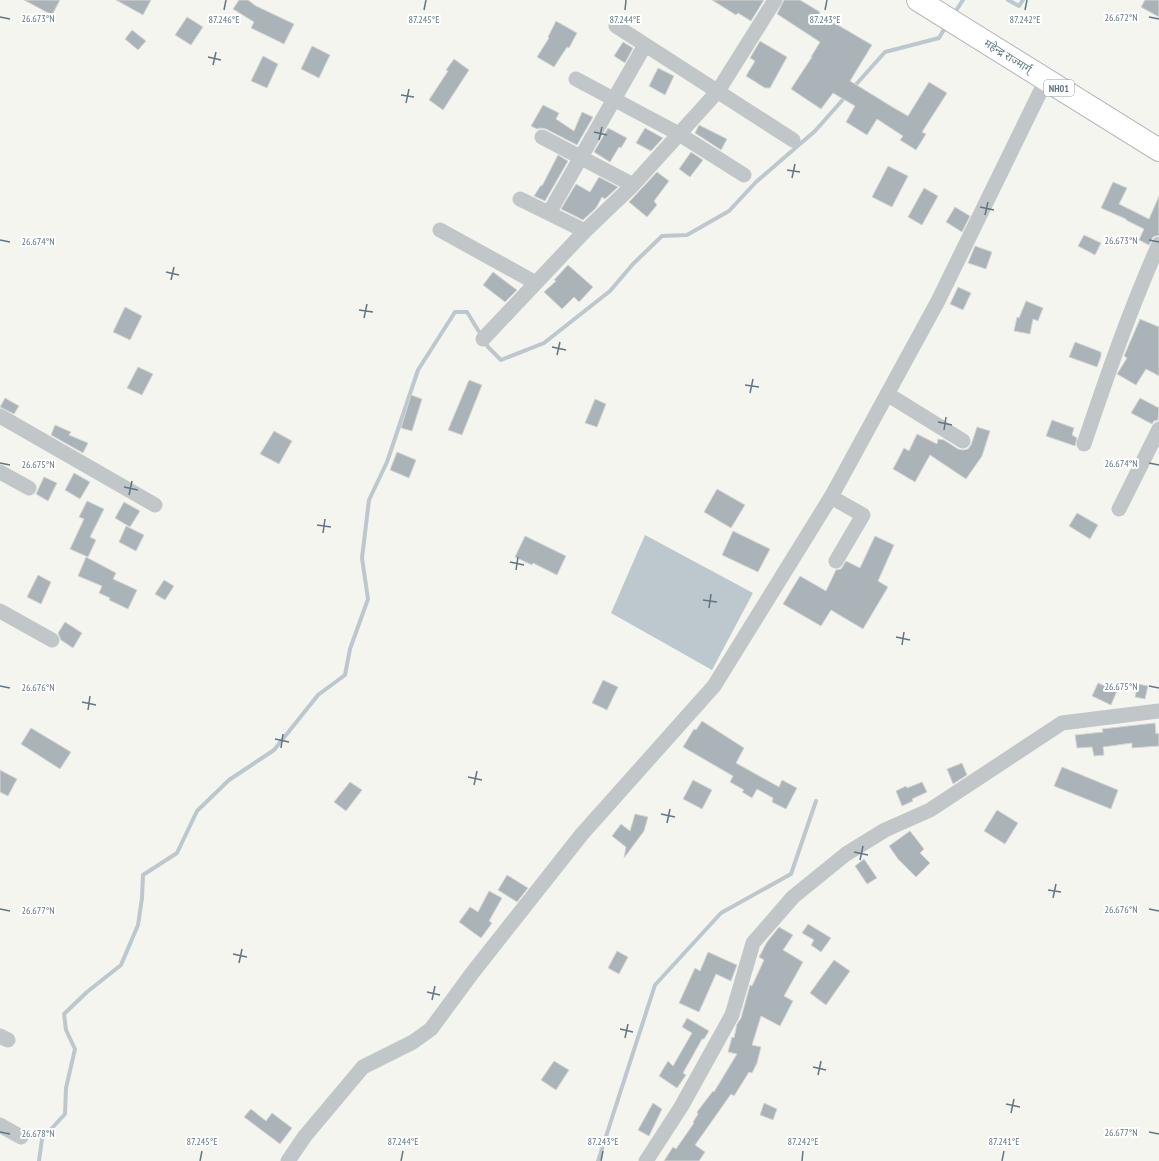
<svg xmlns="http://www.w3.org/2000/svg" width="1159" height="1161" viewBox="0 0 1159 1161" font-family="'PT Sans Narrow','Noto Sans Devanagari',sans-serif">
  <style>
    .water { fill: #bcc8cd }
    .lines { fill: none; stroke-linecap: round; stroke-linejoin: round }
    .stream { stroke: #bcc8cd; stroke-width: 4 }
    .building { fill: #aab3b7; stroke: #d6d6d3 }
    .highway-casing { stroke: #b5b9bc; stroke-width: 24 }
    .minor { stroke: #c1c6c8; stroke-width: 15 }
    .highway { stroke: #fff; stroke-width: 22 }
    .ticks { fill: none; stroke: #617683; stroke-width: 1.5 }
    .labels { text-anchor: middle; dominant-baseline: central; stroke-width: 4; stroke-linejoin: round; paint-order: stroke }
    .shield { fill: #fff; stroke: #909fa8; stroke-width: 1 }
    .shield-label { font-size: 10px; font-weight: bold; fill: #617683 }
    .street-label { font-size: 11px; fill: #617683; stroke: #fff }
    .ticks-label { font-size: 10px; text-anchor: middle; fill: #617683; stroke: #fff; stroke-width: 4; stroke-linejoin: round; paint-order: stroke }
  </style>
  <rect width="100%" height="100%" fill="#f5f5f0"/>
  <path class="water" d="M645,535L753,593L712,670L611,613Z"/>
  <g class="lines">
    <path class="stream" d="M1008,0L1019,6L1023,0
      M953,15L963,0
      M852,89L885,52L939,38L946,26
      M485,341L488,347L501,360L544,343L610,291L633,264L662,236L687,235L729,211L756,182L815,131L847,95
      M39,1161L42,1139L65,1114L66,1088L75,1049L66,1030L64,1014L87,992L121,965L138,925L142,898L143,875L177,853L197,811L229,780L274,750L318,695L345,675L350,649L368,599L362,558L369,500L387,462L418,370L455,312H467L481,335
      M598,1161L655,985L721,913L791,874L816,801"/>
  </g>
  <path class="building" d="M24,0H60L52,15Z
    M116,0H151L143,15Z
    M239,0H248L256,6L294,24L284,44L251,28L254,22L233,9Z
    M712,0H764L751,21L738,13L736,15Z
    M784,0H800L820,12L819,14L872,45L850,81L894,108L908,116L929,82L947,93L922,132L926,134L916,150L900,140L903,136L877,119L867,135L846,122L855,106L833,93L821,109L791,89L812,57H811L820,42L777,14Z
    M1145,0H1159V17L1141,7Z
    M187,17L203,27L191,45L175,35Z
    M556,21L577,33L569,48L567,47L554,67L537,57L549,38L548,37Z
    M132,30L146,41L138,50L125,39Z
    M760,41L787,57L770,88H765L746,76L755,61L750,58Z
    M623,42L633,48L625,63L614,56Z
    M312,46L330,55L319,78L301,69Z
    M263,56L278,64L267,88L251,81Z
    M454,59L469,70L443,110L429,100L448,71L446,70Z
    M658,68L674,76L665,95L649,86Z
    M543,105L559,113L556,119L574,131L582,112L593,117L577,145L546,129L541,128L537,129L531,126Z
    M699,125L727,139L721,150L695,133Z
    M608,128L627,138L621,148L619,147L610,162L594,152Z
    M645,128L663,138L651,151L636,143Z
    M691,152L703,160L690,177L679,169Z
    M558,155L568,161L545,201L534,196L541,185L542,186Z
    M888,166L908,176L892,207L872,197Z
    M657,172L669,181L654,201L657,205L647,217L629,202Z
    M599,177L618,187L605,199L602,197L596,208L583,220L561,209L576,184L590,192Z
    M1113,182L1127,188L1119,204L1149,219L1159,196V235L1153,237L1149,245L1139,240L1144,229L1126,220V219L1101,208Z
    M924,188L938,196L922,225L908,217Z
    M955,207L970,216L962,232L946,222Z
    M1084,235L1101,243L1095,255L1078,246Z
    M975,246L992,252L986,269L968,263Z
    M568,265L593,287L579,302L574,297L562,309L544,292L556,281L554,280Z
    M493,272L517,290L505,302L483,285Z
    M958,287L971,293L963,310L950,304Z
    M1026,301L1043,308L1038,321L1033,319L1030,334L1014,331L1017,317L1019,318Z
    M125,307L142,316L130,340L113,332Z
    M1140,319L1159,327V376L1146,369L1136,385L1117,374L1127,358L1124,356Z
    M1075,342L1101,352V356L1097,367L1069,357Z
    M138,367L153,374L142,395L127,388Z
    M469,380L482,385L462,435L448,430Z
    M411,395L422,399L412,431L401,428Z
    M5,398L19,406L14,414L0,407Z
    M1140,398L1159,408L1158,420L1154,421L1152,424L1131,413Z
    M595,399L606,404L597,427L585,423Z
    M1052,420L1074,428L1072,435L1077,438L1075,446L1046,436Z
    M55,425L71,432L69,435L88,443L83,453L51,435Z
    M977,427L990,431L982,456L966,479L930,455L915,482L893,469L904,448L909,451L917,434L937,444L938,439L944,440L958,449L963,450L968,449L971,445Z
    M274,431L292,441L279,464L260,454Z
    M397,452L416,460L409,478L390,470Z
    M74,473L90,482L80,499L65,490Z
    M44,477L57,483L48,501L36,494Z
    M717,489L745,505L731,528L704,512Z
    M87,501L104,509L90,537L96,540L88,557L70,549L84,519L79,517Z
    M124,502L140,511L130,527L115,518Z
    M1077,513L1098,525L1090,539L1069,526Z
    M126,526L144,535L136,551L119,542Z
    M733,531L770,549L758,572L722,555Z
    M525,536L566,556L557,575L533,563L532,565L515,557Z
    M875,536L894,545L878,581L888,587L863,629L831,610L821,626L783,604L800,576L826,591L836,570L841,569L846,561L860,568Z
    M86,557L116,573L113,579L137,590L128,609L109,600L110,598L99,593L102,586L78,576Z
    M38,575L51,582L41,604L27,597Z
    M164,580L174,586L165,600L155,594Z
    M65,622L82,633L73,648L61,640L58,633Z
    M603,680L618,687L607,710L592,703Z
    M1098,683L1117,691L1111,705L1092,696Z
    M1138,684L1148,686L1145,699L1135,697Z
    M702,721L744,748L736,763L779,787L782,780L797,788L786,809L772,802L773,798L757,789L752,798L742,792L744,790L730,782L733,776L683,747L694,729L696,730Z
    M1155,723L1156,734L1159,733V746L1132,748V743L1103,747L1104,755L1094,756L1092,747L1077,748L1075,735L1103,732L1102,729Z
    M31,728L71,752L60,769L21,744Z
    M962,763L967,775L953,784L947,769Z
    M1062,767L1118,790L1111,809L1054,786Z
    M0,770L17,779L8,796L0,792Z
    M693,780L712,790L702,809L683,799Z
    M350,782L362,790L346,811L334,802Z
    M922,782L927,792L912,799L913,801L902,806L896,791L906,786L907,788Z
    M997,810L1018,823L1005,844L984,831Z
    M635,814L648,817L644,831L624,858L626,847L612,836L621,824L630,831Z
    M910,831L924,849L920,853L930,863L916,877L898,859L889,846Z
    M864,859L877,878L867,884L855,866Z
    M507,875L528,888L517,902L498,890Z
    M489,891L502,898L489,921L492,923L481,938L459,922L470,907L478,912Z
    M808,924L831,938L821,952L811,945L814,940L802,933Z
    M779,927L793,935L783,950L803,962L784,996L793,1001L780,1026L761,1016L752,1045L761,1047L757,1063L752,1073L749,1072L734,1096L731,1094L695,1145L705,1152L699,1161H664L673,1147L676,1149L694,1123L693,1122L698,1114L697,1112L713,1091L714,1092L737,1054L728,1052L732,1037L734,1038L737,1024L741,1018L750,985L752,986L764,960L759,957L767,942Z
    M617,951L628,957L619,974L608,968Z
    M708,952L737,965L731,981L716,974L699,1012L679,1003L695,968L700,971Z
    M834,960L850,971L826,1005L810,993Z
    M687,1018L709,1031L704,1039H702L683,1073L686,1075L677,1088L659,1076L668,1061L673,1066L692,1033L682,1027Z
    M554,1061L569,1070L556,1090L541,1080Z
    M653,1103L662,1109L649,1136L638,1130Z
    M764,1103L777,1109L773,1120L760,1115Z
    M251,1109L266,1121L272,1113L292,1128L280,1144L244,1117Z"/>
  <g class="lines">
    <defs>
      <path id="highway" d="M918,0L1159,150"/>
    </defs>
    <use href="#highway" class="highway-casing"/>
    <path class="minor" d="M616,26L793,140
      M576,79L679,134L744,175
      M542,137L633,185
      M520,199L585,231
      M549,213L645,45
      M440,230L536,283
      M483,339L585,231L633,185L718,91L775,0
      M887,394L963,441
      M0,416L155,505
      M1084,444C1107,376 1130,309 1159,244
      M0,472L29,488
      M831,497L863,515L836,561
      M1119,509L1159,429
      M0,611L52,640
      M0,1036L8,1040
      M0,1125L21,1137
      M288,1161L305,1136L363,1067L413,1042L431,1029L473,972L582,834L714,686L831,497L938,301L1046,80
      M646,1161L681,1107L732,1015L753,943L793,897L846,854L885,830L930,810L1062,723L1159,711"/>
    <use href="#highway" class="highway"/>
  </g>
  <path class="ticks" d="M224,10L226,0M424,10L426,0M625,10L626,0M825,10L827,0M1025,10L1027,0M0,17L10,19M1149,17L1159,19M208,57L221,60M213,65L216,52M401,95L414,97M406,103L409,89M594,132L607,135M599,140L602,127M787,170L800,172M792,178L795,164M980,207L994,210M985,215L988,202M0,240L10,242M1149,240L1159,242M166,272L179,275M171,280L174,267M359,310L373,312M364,318L367,304M552,347L566,350M557,355L560,342M745,385L759,387M750,393L753,379M938,422L952,425M944,430L946,417M0,463L10,465M1149,463L1159,465M124,487L138,490M129,495L132,481M317,525L331,527M323,533L325,519M510,562L524,565M516,570L518,557M703,600L717,602M709,608L711,594M896,637L910,640M902,645L904,632M0,686L10,688M1149,686L1159,688M82,702L96,705M88,710L90,696M275,739L289,742M281,748L283,734M468,777L482,780M474,785L477,771M661,814L675,817M667,823L670,809M854,852L868,855M860,860L863,846M1048,890L1061,892M1053,898L1056,884M0,909L10,911M1149,909L1159,911M233,954L247,957M239,963L242,949M427,992L440,995M432,1000L435,986M620,1029L633,1032M625,1038L628,1024M813,1067L826,1070M818,1075L821,1061M1006,1104L1020,1107M1011,1113L1014,1099M0,1132L10,1134M1149,1132L1159,1134M200,1161L202,1151M401,1161L403,1151M601,1161L603,1151M802,1161L803,1151M1002,1161L1004,1151"/>
  <g class="labels">
    <rect class="shield" x="1044" y="80" width="30" height="16" rx="3"/>
    <g class="shield-label">
      <text x="1059" y="88">NH01</text>
    </g>
    <g class="street-label">
      <text transform="translate(1008 56) rotate(32)">महेन्द्र राज्मार्ग्</text>
    </g>
  </g>
  <g class="ticks-label">
    <text x="1121" y="21">26.672°N</text>
    <text x="38" y="22">26.673°N</text>
    <text x="224" y="23">87.246°E</text>
    <text x="424" y="23">87.245°E</text>
    <text x="625" y="23">87.244°E</text>
    <text x="825" y="23">87.243°E</text>
    <text x="1025" y="23">87.242°E</text>
    <text x="1121" y="244">26.673°N</text>
    <text x="38" y="245">26.674°N</text>
    <text x="1121" y="467">26.674°N</text>
    <text x="38" y="468">26.675°N</text>
    <text x="1121" y="690">26.675°N</text>
    <text x="38" y="691">26.676°N</text>
    <text x="1121" y="913">26.676°N</text>
    <text x="38" y="914">26.677°N</text>
    <text x="1121" y="1136">26.677°N</text>
    <text x="38" y="1137">26.678°N</text>
    <text x="202" y="1145">87.245°E</text>
    <text x="403" y="1145">87.244°E</text>
    <text x="603" y="1145">87.243°E</text>
    <text x="803" y="1145">87.242°E</text>
    <text x="1004" y="1145">87.241°E</text>
  </g>
</svg>
